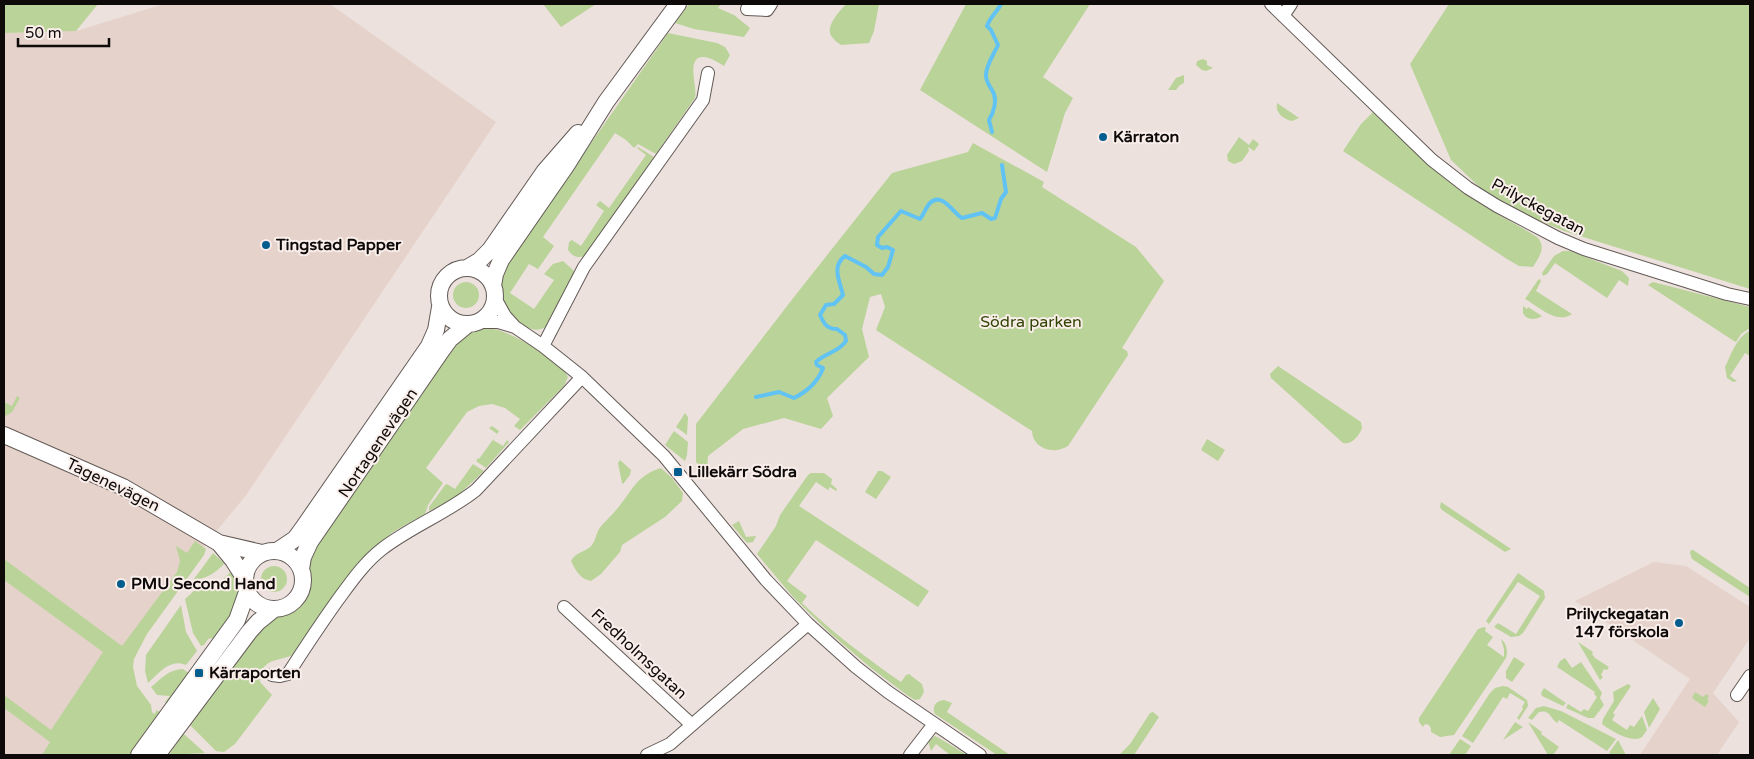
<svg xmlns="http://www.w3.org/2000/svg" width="1754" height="759" viewBox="0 0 1754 759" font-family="'Varela Round',sans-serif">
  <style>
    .built { fill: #e5d2cb }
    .green { fill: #bad399 }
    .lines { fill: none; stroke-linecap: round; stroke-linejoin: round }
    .stream { stroke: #61c2f4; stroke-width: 4 }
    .minor-casing { stroke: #635a56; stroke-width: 14 }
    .tertiary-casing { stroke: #635a56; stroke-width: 18 }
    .minor { stroke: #fff; stroke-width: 12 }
    .tertiary { stroke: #fff; stroke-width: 16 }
    .poi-dot { fill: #005d8d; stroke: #faeeea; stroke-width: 2 }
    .labels { text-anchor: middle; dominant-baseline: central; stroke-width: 4; stroke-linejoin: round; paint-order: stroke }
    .poi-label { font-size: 16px; font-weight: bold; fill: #0e0a09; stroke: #faeeea; text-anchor: start }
    .street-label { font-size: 16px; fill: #0e0a09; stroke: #faeeea }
    .park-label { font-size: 16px; fill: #2f4303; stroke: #faeeea }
  </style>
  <rect width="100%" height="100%" fill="#ece1dd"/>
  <path class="built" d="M164,4H330L496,122L247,494L196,556L47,755H4V33L76,31Z
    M1654,562L1686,566L1750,607V638L1713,693L1739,722L1717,755H1640L1690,679L1575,601Z"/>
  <path class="green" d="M4,4H98L76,31L4,33Z
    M543,4H596L561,27Z
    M689,4H721L718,8L734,15L750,28L744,37L694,29L675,23Z
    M846,4H879L874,31L869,43L841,45C838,43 834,40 832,37C824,27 840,11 846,4Z
    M966,4H1090L1043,77L1073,98L1065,113L1047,172L920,90Z
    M1449,4H1750V289L1564,231L1495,202L1451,160L1410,64Z
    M668,33L717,43L725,47L730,55L724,66C719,63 715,60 709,58C683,51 698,86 695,98L656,154L638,144L634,148L626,140L615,133L543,237L554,246L538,269L529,264L510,293L534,309L554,280L544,274L553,264L563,261L574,271V275L547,326C527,341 501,307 499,288C499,282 501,275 503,269Z
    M1203,59L1207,61V65L1213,68L1206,71L1202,70L1196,65L1197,61Z
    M1184,75V83L1180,85L1176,90H1168L1176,78Z
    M1277,103L1299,118L1292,121C1283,119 1275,113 1277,103Z
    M1373,112C1404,141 1435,174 1471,198C1492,212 1515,223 1537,237C1547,247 1539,257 1533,267L1519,266L1507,259L1343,151L1361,124Z
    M1239,137L1249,145L1253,139L1259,144L1254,151L1248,147L1249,151L1242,161L1234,164L1228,161L1227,155Z
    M973,143L1044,182L1042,187L1136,247L1164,281L1122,348L1127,351L1128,355L1068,446C1054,455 1033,449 1032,431L876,330L885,307L881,294L870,297L862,329L869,357L827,398L833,416L821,429L784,418L743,429L708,456L707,473L696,462V424L794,297L892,173L968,152Z
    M638,147L654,157L585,256C577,258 573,257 568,250L569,242L572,240L581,246L604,211L596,205L600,201L609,208L646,155L637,148Z
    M1563,251H1570L1622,271L1629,278L1628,286L1619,280L1607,298L1555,263L1547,274L1543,276L1542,273L1554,256Z
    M1540,279L1541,281L1536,291L1572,314C1557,325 1538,306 1525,299L1538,280Z
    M1653,282L1750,307V328L1741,334L1736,342L1734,341L1648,285Z
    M453 295a13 13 0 1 1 26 0a13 13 0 1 1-26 0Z
    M1523,306L1527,309L1528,307L1542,316C1536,320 1527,321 1523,313Z
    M483,327C515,331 539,351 564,370L568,377L564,386L520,430L514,426L520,419L505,408L492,404L479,406L467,412L426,468L443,483L428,505L425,514L393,532L370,553L291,656C276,661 259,660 260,682L272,695L235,744L224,752L216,751L190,725L217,689L259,628L279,613L293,608L302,599L307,588L308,569L309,561L317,545L422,389L466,331Z
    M1750,331V356L1745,353L1730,376L1737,381L1733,382L1727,378L1725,367C1731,355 1737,336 1750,331Z
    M1278,366L1361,422L1362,428C1359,436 1352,445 1343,443L1271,378L1270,374Z
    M17,396L20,398L12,412L4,417V402L12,406Z
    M685,413L688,417L687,435L676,427Z
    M492,426L499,431L493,440L503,446L507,440L509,442L486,468L476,461L478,458L479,459L497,434L489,428Z
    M674,431L688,442L687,455L685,461L665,445Z
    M1207,439L1225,450L1218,461L1201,450Z
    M620,460L631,470L630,475L623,484L622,483L618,463Z
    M473,464L484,471L453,500L429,511V507L445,485L447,484L455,489Z
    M661,468L672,478L683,493L682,501L665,517L622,545L620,552L601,574L591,581C580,579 576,571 571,561C576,551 587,552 592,545C595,541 596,535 598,531C602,523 611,517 616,510C632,492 635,476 661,468Z
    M878,471H882L891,477L876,499L865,492Z
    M811,473H824L832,479L831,484L837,489L836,491L830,487L828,490L816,482L799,506L929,591L918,607L816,540L787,581L807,596L802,603C832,632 866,658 901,682L906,675L909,674L922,684L924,692L920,699L915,700L907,695L871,668L831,634L794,598L757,554L776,526L780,515L808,475Z
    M1441,502L1511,549L1505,552L1442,510L1440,507Z
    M739,521L746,537L756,536L753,542L747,543L732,525Z
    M195,541L206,549L204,555L147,634L134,659L133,667L137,686L151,705L152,712L154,714L157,710L162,714L132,755H42L50,742L4,708V695L51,730L103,652L4,580V559L122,646L177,572L180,561L176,546L187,553Z
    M1691,550H1693L1750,588V597L1692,559L1690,553Z
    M213,553L224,563L223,565C215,573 205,580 194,579Z
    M261 579a13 13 0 1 1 26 0a13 13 0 1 1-26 0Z
    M234,569C248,602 232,613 214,640L211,638L208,639L204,645L201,646L193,633L185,599L194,591L221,581Z
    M1518,573L1544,591L1545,598L1523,633L1519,636L1511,637L1494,627L1498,623L1516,634L1540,596L1518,582L1489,624L1486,621Z
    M181,605L186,632L197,651L186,665C170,658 159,673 148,683L145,671L146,655Z
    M1484,627L1486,628L1485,631L1493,637L1487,645L1504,657V649L1501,639C1507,644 1508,651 1506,658L1454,735L1440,737L1431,732V729L1429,725L1425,724L1423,727L1419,722V718L1478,629Z
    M1578,642L1593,652L1592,654L1595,658L1609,667L1607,670L1604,669L1601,675L1603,677L1600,680Z
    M1514,657L1525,664L1512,682L1506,678V671Z
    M1565,658L1572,668L1581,662L1602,693L1600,698L1604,705L1594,718H1588L1566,708L1568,704L1581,712L1584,709L1588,711L1597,697L1594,694L1595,692L1557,667L1560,661Z
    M183,669L190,674L167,704L165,702L170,696L157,695L151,687C161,679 169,669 183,669Z
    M1628,684L1631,686L1613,713L1615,715L1612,720L1627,730L1630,725L1634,727L1642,716L1647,730C1646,731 1643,736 1642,737C1633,744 1609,730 1602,724L1603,719L1614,701L1613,692Z
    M1503,686L1508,687L1527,700L1528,706L1519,720L1517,718L1523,709L1522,707L1525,702L1510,693L1507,699L1503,697L1473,743L1462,736L1490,693L1495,688Z
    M1544,688L1566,703L1563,706L1542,696L1541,693Z
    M1695,692L1703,697L1706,694L1709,696L1707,700L1709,701L1705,707L1692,698Z
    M1653,698L1660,709L1649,728L1644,712Z
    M944,700L952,703L947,712L1010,755H997L935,714L934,712C933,705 936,701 944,700Z
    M1544,706L1561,711L1616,739L1607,751L1559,720L1557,723C1550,718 1550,709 1539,712L1532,720L1528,718L1536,708Z
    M1153,712L1159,717L1134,755H1119L1130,744L1150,713Z
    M1515,722L1523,727L1503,740Z
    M1528,722L1542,732L1541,734L1559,747L1553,755H1548Z
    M183,734L185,735L205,753L169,755Z
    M935,736L939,738L967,755H950L936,744L931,751L928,741Z
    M1460,739L1471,746L1465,755H1449Z
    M1618,740L1626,755H1612L1609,753Z"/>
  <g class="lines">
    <path class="stream" d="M992,132L989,120C994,112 998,99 992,90C989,85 986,82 986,75C986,65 994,54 998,45L991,30L987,26C990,17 997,12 1001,4
      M756,397L779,392L794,398C806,392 818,382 823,368L817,365L816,362C825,353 839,352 846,341L845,335L837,329C827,329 824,324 820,315L826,305L834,304L843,295C840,282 831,266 845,256L866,267L874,274L882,275L888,267L893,250L887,247L882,248L877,245L878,237L901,211L920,219C924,214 926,207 930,203C942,191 954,214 962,218L982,213L991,219L995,218L1001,199L1006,192L1002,165"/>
    <defs>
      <path id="minor" d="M1271,4L1432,160L1468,188L1497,206L1558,238L1584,249L1727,294L1750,299
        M747,9L767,10L771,4
        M1283,16L1291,4
        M495,298L505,316L515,327L543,346L582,377L664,456L766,580L808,624L856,667L888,692L980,755
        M479,322H498L515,327
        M543,346L584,267L703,100L708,73
        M564,607L692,725
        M272,675L280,676L288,674C304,649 320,625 337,601C351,582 364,563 382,549C412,526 447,513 476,490L582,377
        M1737,695L1750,676
        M647,755L670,744L808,624
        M910,755L934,724"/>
      <path id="tertiary" d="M439 296a28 28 0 1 1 56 0a28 28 0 1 1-56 0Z
        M467,268L479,261L490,250L544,172L578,133
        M493,286L495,274L501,260L566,166L606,102L678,4
        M4,435L123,487L219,543L262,553
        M219,543L233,560L245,579
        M277,551L295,539L303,528L429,346L436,330L440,307
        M245 580a29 29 0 1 1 58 0a29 29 0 1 1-58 0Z
        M301,569L303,557L310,542L442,350L450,339L467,325
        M139,755L237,620L247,592
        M157,755L249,632L258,622L274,609"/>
    </defs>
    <use href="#minor" class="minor-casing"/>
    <use href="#tertiary" class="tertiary-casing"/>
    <use href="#minor" class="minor"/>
    <use href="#tertiary" class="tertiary"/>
  </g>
  <g class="poi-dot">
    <circle cx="1103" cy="137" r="5"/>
    <circle cx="266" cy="245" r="5"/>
    <rect x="673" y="467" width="10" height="10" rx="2.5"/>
    <circle cx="121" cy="584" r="5"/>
    <circle cx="1679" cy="623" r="5"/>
    <rect x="194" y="668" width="10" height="10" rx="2.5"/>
  </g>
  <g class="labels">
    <g class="poi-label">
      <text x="1113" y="137">Kärraton</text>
      <text x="276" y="245">Tingstad Papper</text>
      <text x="688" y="472">Lillekärr Södra</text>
      <text x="131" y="584">PMU Second Hand</text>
      <text x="1669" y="614" text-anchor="end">Prilyckegatan<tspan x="1669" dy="18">147 förskola</tspan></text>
      <text x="209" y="673">Kärraporten</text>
    </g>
    <g class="street-label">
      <text transform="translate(1538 207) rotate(28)">Prilyckegatan</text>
      <text transform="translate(378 443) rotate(-56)">Nortagenevägen</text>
      <text transform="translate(113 485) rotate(26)">Tagenevägen</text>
      <text transform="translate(639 654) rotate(43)">Fredholmsgatan</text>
    </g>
    <g class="park-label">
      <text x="1031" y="322">Södra parken</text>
    </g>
  </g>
  <rect width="1754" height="759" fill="none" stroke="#0e0a09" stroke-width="10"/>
  <path d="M18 38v8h91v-8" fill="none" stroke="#0e0a09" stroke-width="2.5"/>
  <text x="25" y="38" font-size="15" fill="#0e0a09" stroke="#faeeea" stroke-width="4" paint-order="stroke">50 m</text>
</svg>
